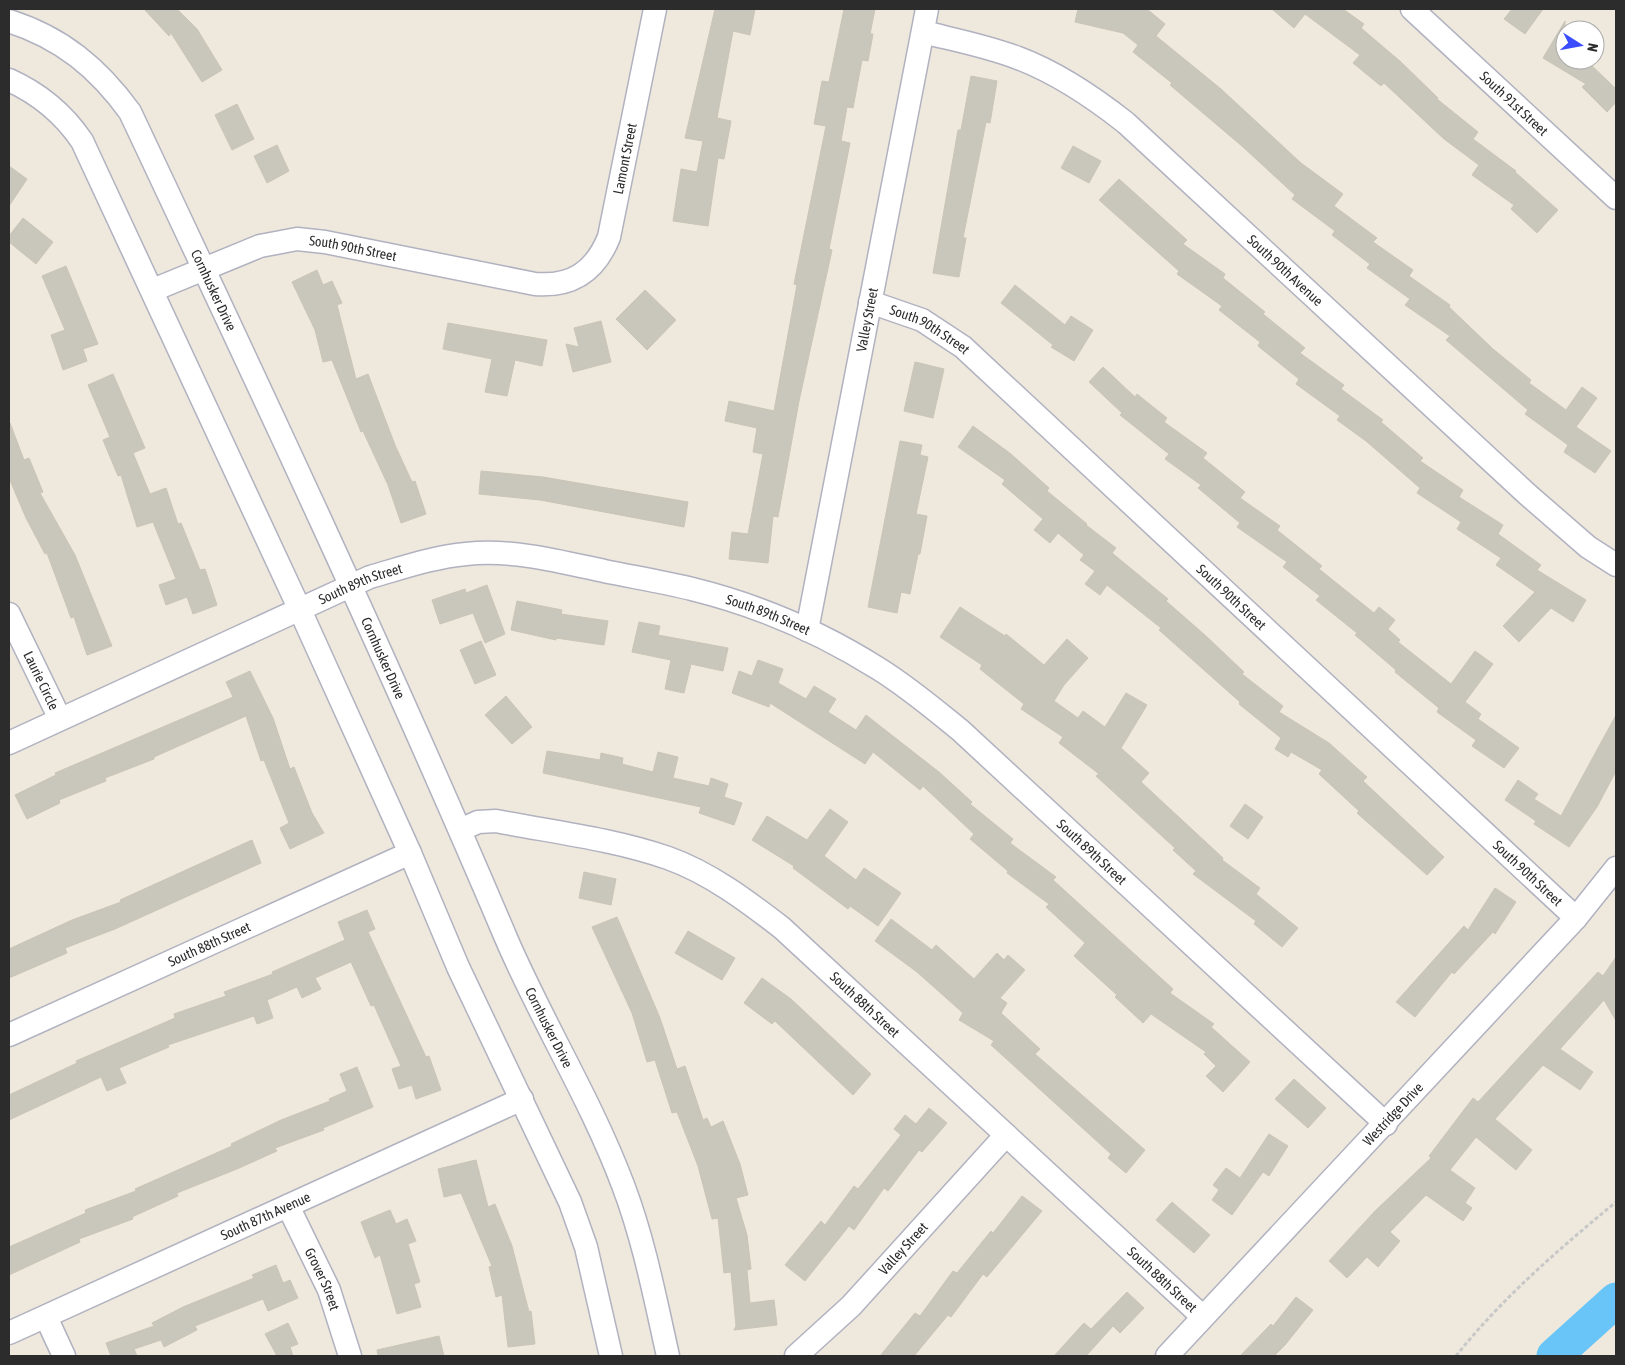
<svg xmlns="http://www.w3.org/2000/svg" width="1625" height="1365" viewBox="0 0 1625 1365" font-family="'Asap Condensed',sans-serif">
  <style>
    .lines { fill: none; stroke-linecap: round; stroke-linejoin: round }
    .river { stroke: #69c5f7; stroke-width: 35 }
    .building { fill: #c9c6bb; stroke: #cac5b6 }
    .minor-casing { stroke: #b1b2c0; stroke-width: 25 }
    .path { stroke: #c8c8c8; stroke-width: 3; stroke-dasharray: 4 2.5; stroke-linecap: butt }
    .minor { stroke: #fff; stroke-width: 22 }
    .labels { text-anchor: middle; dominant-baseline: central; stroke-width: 4.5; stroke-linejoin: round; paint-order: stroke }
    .street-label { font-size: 14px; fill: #2c2c2c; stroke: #fff }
  </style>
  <rect width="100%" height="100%" fill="#eee8dd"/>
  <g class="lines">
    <path class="river" d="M1554,1356L1616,1300"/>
  </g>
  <path class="building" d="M144,9H177L197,29L222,70L202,82L171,33L169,36Z
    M715,9H755L750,35L733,31L717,118L731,121L724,159L718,158L708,226L673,221L681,169L697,172L703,141L685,138Z
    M844,9H875L870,34H873L868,61L862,60L853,108L847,107L841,141L850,143L829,249L832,250L799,401L778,517L773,516L768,563L729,559L732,532L748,534L763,454L753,452L757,428L725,421L729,401L774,411L797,285L794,284L826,126L814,124L822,81L829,82Z
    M1078,9H1147L1165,24L1156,36L1221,89L1301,163L1343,194L1334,206L1377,238L1373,242L1413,270L1409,276L1450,305L1449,307L1493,349L1531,380L1529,383L1566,410L1582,387L1597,398L1576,427L1611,451L1595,473L1564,452L1568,445L1525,414L1528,410L1446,340L1450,336L1405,305L1410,299L1367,268L1370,264L1332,235L1335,231L1292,199L1295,195L1243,147L1170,85L1172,83L1133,52L1138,45L1123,33L1075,22Z
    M1272,9H1343L1364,24L1361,28L1401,62L1438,98L1437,99L1478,132L1473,139L1516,171L1515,172L1558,210L1537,233L1511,209L1514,205L1472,175L1479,165L1444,139L1384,83L1381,86L1353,63L1360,55L1305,14L1294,28Z
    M1512,9H1543L1525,34L1504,19Z
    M1565,21V60H1586L1616,89V102L1607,112L1582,87L1586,84L1543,58Z
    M971,76L997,81L990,123L986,122L963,238H966L959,277L933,273L958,130H961Z
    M237,104L254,139L232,150L215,115Z
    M277,145L289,171L267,183L254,156Z
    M1073,146L1101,161L1089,183L1061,168Z
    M9,166L27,179L9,206Z
    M1119,179L1187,240L1183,244L1225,274L1223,278L1265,312L1263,314L1305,348L1300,353L1344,385L1341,389L1383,420L1381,422L1423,458L1420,461L1463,490L1459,497L1503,525L1498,534L1541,565L1537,570L1586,600L1573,622L1551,608L1519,642L1503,626L1535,592L1496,565L1501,558L1457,529L1461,522L1417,493L1420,488L1366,441L1337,420L1340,416L1296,384L1299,379L1258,346L1260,342L1219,310L1222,306L1177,274L1179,271L1099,200Z
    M23,218L53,242L36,264L9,242V236Z
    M66,266L98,344L83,349L87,361L63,370L51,335L65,330L42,276Z
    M317,270L323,285L332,281L342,303L337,305L356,379L368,374L395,445L412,482L415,481L426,514L401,523L388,485L363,431L361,432L332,360L323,362L315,330L292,282Z
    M1015,285L1065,325L1071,316L1093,330L1074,361L1051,347L1053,345L1001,303Z
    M645,290L676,320L647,350L616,319Z
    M601,321L611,362L573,372L566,344L579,347L574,328Z
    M448,323L547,340L542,366L515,360L507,396L485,392L492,359L443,349Z
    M915,362L944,369L933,418L904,411Z
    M1103,367L1135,397L1137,394L1167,418L1164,422L1207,453L1203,458L1245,492L1240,498L1280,526L1277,530L1322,566L1319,569L1374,613L1379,607L1395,620L1388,629L1400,640L1398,642L1451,684L1475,651L1493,664L1465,702L1481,714L1478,719L1519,748L1504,768L1472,746L1476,740L1437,712L1439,708L1395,672L1396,670L1355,635L1357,633L1316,600L1320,596L1283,567L1287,562L1237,527L1240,523L1198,488L1201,485L1165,459L1169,454L1120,415L1122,413L1089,382Z
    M113,374L145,448L133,453L150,494L166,488L178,524L181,523L200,570L205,569L217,605L193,614L187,597L166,605L159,585L176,579L153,522L137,527L121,475L118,476L103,440L110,437L88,385Z
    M10,423L24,460L29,458L43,492L40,493L75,555L112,646L87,655L74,617L71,618L47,553L45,554L26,518L9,478Z
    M973,426L1011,454L1049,488L1047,491L1087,524L1086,525L1116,548L1112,553L1168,599L1166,601L1206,636L1244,672L1242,674L1283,706L1279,712L1329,743L1367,777L1363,781L1444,857L1427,875L1357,813L1359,811L1319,774L1322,770L1291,752L1288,757L1275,749L1281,738L1239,704L1240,702L1159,630L1161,628L1107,585L1100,595L1085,584L1095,571L1080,560L1084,555L1058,533L1050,543L1034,530L1043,519L1002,484L1005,480L958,447Z
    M900,441L922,445L920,455L928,457L916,514L927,516L920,554H918L910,594L901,592L897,613L868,607Z
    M481,471L543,477L688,502L684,527L540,500L479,494Z
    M487,585L505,634L485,643L473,613L440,624L432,600L465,589L466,593Z
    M517,601L562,610L561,614L608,621L604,645L556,638V640L511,630Z
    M960,607L1005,636L1006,634L1044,665L1067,639L1088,658L1064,685L1054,701L1078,718L1083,711L1105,727L1126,693L1147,705L1121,748L1149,773L1141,782L1223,858L1222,860L1260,888L1256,894L1298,928L1282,947L1254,924L1256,921L1193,874L1196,871L1173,850L1175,848L1096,776L1099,774L1059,743L1063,737L1021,709L1024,704L980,669L982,665L940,637Z
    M639,622L660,626L658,635L728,648L723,671L691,664L684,693L665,689L671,660L632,652Z
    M481,641L496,675L475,684L460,650Z
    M758,660L783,669L778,683L806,699L814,686L836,699L828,712L856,730L866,715L939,772L972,802L970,804L1013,839L1010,843L1056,877L1053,880L1173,989L1170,993L1214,1024L1211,1027L1250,1062L1223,1092L1206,1076L1216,1066L1204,1054L1206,1052L1151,1014L1143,1023L1115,997L1117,995L1074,956L1085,943L1046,907L1049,904L1007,873L1008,871L970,839L974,834L923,786L920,790L873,752L865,764L770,703L769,707L732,693L739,671L752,676Z
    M250,671L273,718L290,769L294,767L312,813L324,833L290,849L280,828L289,823L264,760L261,761L246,716L154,757V759L105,778L106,781L59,800L60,803L27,819L15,795L56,775L55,773L233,697L226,682Z
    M506,696L532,727L512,744L485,715Z
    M1616,715V771L1597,807L1569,847L1534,824L1536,821L1505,800L1518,780L1538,794L1534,799L1561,816Z
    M547,751L600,760L601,753L623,758L622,764L653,772L658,752L678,757L673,778L709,786L711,778L728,784L724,797L742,803L734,825L699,813L701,807L543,773Z
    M1245,804L1263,817L1248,839L1230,826Z
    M830,809L848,822L824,856L856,880L864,868L901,893L878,926L850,906L848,909L793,868L794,866L752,840L767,816L807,840Z
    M252,840L261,863L115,929L65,948L67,953L9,978V949L72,920L121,902L120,900Z
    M584,872L616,879L611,905L579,898Z
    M1495,888L1516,902L1495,934L1493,932L1454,974L1452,972L1415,1017L1396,1002L1464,926L1468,930Z
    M367,910L375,929L368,932L426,1057L429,1056L441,1090L416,1099L412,1085L399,1089L392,1069L401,1066L374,1005L371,1006L351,962L315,978L321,989L302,998L297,987L267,1000L273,1018L257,1024L254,1016L168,1045L169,1047L119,1068L126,1083L107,1091L101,1077L9,1120V1095L77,1063L76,1061L175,1018L174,1014L226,996L224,992L273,974L272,972L345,940L338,922Z
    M617,917L660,1018L677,1069L685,1066L703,1120L707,1118L711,1127L723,1121L740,1164L748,1195L736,1198L747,1235L751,1269L747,1270L750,1303L774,1300L777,1325L734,1330L736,1326L731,1272L724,1273L718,1218L712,1219L698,1166L677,1112L672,1113L655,1060L647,1062L632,1013L592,927Z
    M891,919L932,950L936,945L974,979L997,953L1004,960L1008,955L1025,970L1000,998L1007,1003L1001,1013L1040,1049L1035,1054L1145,1150L1126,1173L1108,1158L1111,1154L991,1045L994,1041L959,1020L963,1013L917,972L875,941Z
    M688,931L735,958L722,980L675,953Z
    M1616,957V1021L1604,1000L1560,1049L1593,1072L1580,1090L1543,1065L1495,1119L1532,1150L1516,1170L1476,1137L1450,1170L1475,1188L1465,1203L1472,1208L1463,1221L1426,1195L1390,1232L1400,1241L1378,1267L1367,1257L1347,1278L1329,1261L1375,1211L1431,1158L1429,1156L1473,1098L1478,1102L1598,972L1603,976Z
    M762,978L791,999L871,1074L853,1095L775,1021L772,1024L744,1003Z
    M357,1067L373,1107L323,1128L324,1130L275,1148L277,1151L237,1169L177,1193L178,1196L132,1217L133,1219L79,1239L80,1242L9,1275V1247L86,1213L85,1210L136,1191L135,1189L232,1146L231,1144L281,1120L330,1101L329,1099L347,1091L340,1074Z
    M1294,1079L1326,1108L1308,1128L1275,1099Z
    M929,1108L947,1123L922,1152L919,1150L888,1191L884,1188L854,1230L849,1226L805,1281L785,1265L821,1221L825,1225L854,1186L858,1189L901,1135L894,1129L905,1115L916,1124Z
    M1269,1134L1288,1146L1269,1176L1263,1172L1232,1215L1212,1200L1219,1190L1213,1185L1226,1168L1240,1178Z
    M476,1160L488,1207L495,1204L512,1246L529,1312L531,1311L535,1344L508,1347L502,1295L496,1297L489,1267L492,1266L461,1193L444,1197L438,1169Z
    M1022,1196L1042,1211L987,1277L983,1274L951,1317L948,1315L914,1356H880L915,1313L920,1316L953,1271L957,1273L991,1231L993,1233Z
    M1172,1202L1210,1235L1194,1253L1156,1220Z
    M390,1210L396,1224L407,1219L416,1241L408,1244L420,1282L414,1284L421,1307L397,1314L380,1255L375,1258L361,1222Z
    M276,1265L283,1283L290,1280L298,1298L268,1311L263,1299L195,1326L197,1330L164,1347L161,1340L134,1349L137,1356H111L106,1343L154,1326L152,1323L183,1307L254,1278L252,1275Z
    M1127,1292L1144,1308L1120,1333L1113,1326L1086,1356H1054L1084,1323L1091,1329Z
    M1296,1297L1313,1310L1285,1345L1274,1356H1240L1271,1324L1273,1326Z
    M288,1323L298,1344L290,1347L293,1356H277L265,1334Z
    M439,1336L444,1356H378L377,1350Z"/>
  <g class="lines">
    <defs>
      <g id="minor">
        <path id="s1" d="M1412,9L1616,198"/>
        <path id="s2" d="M9,21C62,38 98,68 130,112C259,386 388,660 506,938C542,1022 591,1100 623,1185C644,1240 655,1298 668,1356"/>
        <path id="s3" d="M923,32C955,40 987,46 1018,58C1058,73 1093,97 1126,123L1527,494L1588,547L1616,565"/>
        <path d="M9,80C40,94 63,113 82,141L300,610L410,853L458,967L570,1202L586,1247L611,1356"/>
        <path id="s4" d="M153,290L260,246L297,239L325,242L535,284C572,287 595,272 609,237L655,9"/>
        <path id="s5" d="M870,302L922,320L963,347L1576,918"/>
        <path id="s6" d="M9,614L60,719"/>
        <path id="s7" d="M807,630L927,9"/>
        <path id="s8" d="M9,743L370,577C402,568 433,557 466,554C512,549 558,561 604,571C633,577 663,582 692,589C757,605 822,633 879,669C908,687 934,709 960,730L1386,1124"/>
        <path id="s9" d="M460,830L478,822L496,821C553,832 613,839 668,858C710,873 747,901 782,928L1203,1317"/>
        <path id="s10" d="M9,1035L410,853"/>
        <path id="s11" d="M288,1206L329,1290L350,1356"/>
        <path d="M46,1317L64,1356"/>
        <path id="s12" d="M9,1333L522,1099"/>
        <path id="s13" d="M796,1356L851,1306L1006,1135"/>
        <path id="s14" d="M1167,1356L1576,918L1616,868"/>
      </g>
    </defs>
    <use href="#minor" class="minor-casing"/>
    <path class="path" d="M1456,1356C1502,1298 1559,1249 1616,1202"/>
    <use href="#minor" class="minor"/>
  </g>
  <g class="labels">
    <g class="street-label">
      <text stroke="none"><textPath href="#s1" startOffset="139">South 91st Street</textPath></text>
      <text stroke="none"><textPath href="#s4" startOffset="571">Lamont Street</textPath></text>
      <text stroke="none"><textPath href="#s4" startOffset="210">South 90th Street</textPath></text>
      <text stroke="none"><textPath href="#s3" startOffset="442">South 90th Avenue</textPath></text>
      <text stroke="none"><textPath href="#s2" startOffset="351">Cornhusker Drive</textPath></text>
      <text stroke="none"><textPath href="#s7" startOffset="316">Valley Street</textPath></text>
      <text stroke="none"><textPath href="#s5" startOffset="66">South 90th Street</textPath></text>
      <text stroke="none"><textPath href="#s8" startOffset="386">South 89th Street</textPath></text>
      <text stroke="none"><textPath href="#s5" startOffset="471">South 90th Street</textPath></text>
      <text stroke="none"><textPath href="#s8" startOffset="806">South 89th Street</textPath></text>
      <text stroke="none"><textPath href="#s2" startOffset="756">Cornhusker Drive</textPath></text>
      <text stroke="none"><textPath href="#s6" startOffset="74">Laurie Circle</textPath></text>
      <text stroke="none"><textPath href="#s8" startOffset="1211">South 89th Street</textPath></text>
      <text stroke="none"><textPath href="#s5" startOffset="876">South 90th Street</textPath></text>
      <text stroke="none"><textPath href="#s10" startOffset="220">South 88th Street</textPath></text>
      <text stroke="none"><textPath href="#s9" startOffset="461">South 88th Street</textPath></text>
      <text stroke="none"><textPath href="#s2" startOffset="1161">Cornhusker Drive</textPath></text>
      <text stroke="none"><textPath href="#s14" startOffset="331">Westridge Drive</textPath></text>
      <text stroke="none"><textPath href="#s12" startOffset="282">South 87th Avenue</textPath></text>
      <text stroke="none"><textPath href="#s13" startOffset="152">Valley Street</textPath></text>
      <text stroke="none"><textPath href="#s11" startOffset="81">Grover Street</textPath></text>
      <text stroke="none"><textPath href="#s9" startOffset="866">South 88th Street</textPath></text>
    </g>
  </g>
  <rect width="1625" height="1365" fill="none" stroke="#2c2c2c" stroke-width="20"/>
  <g transform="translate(1580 45) rotate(101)"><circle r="24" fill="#ffffff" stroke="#ababab"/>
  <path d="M0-4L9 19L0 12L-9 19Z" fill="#394dff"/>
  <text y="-8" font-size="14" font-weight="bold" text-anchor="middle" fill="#2c2c2c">N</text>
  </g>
</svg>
